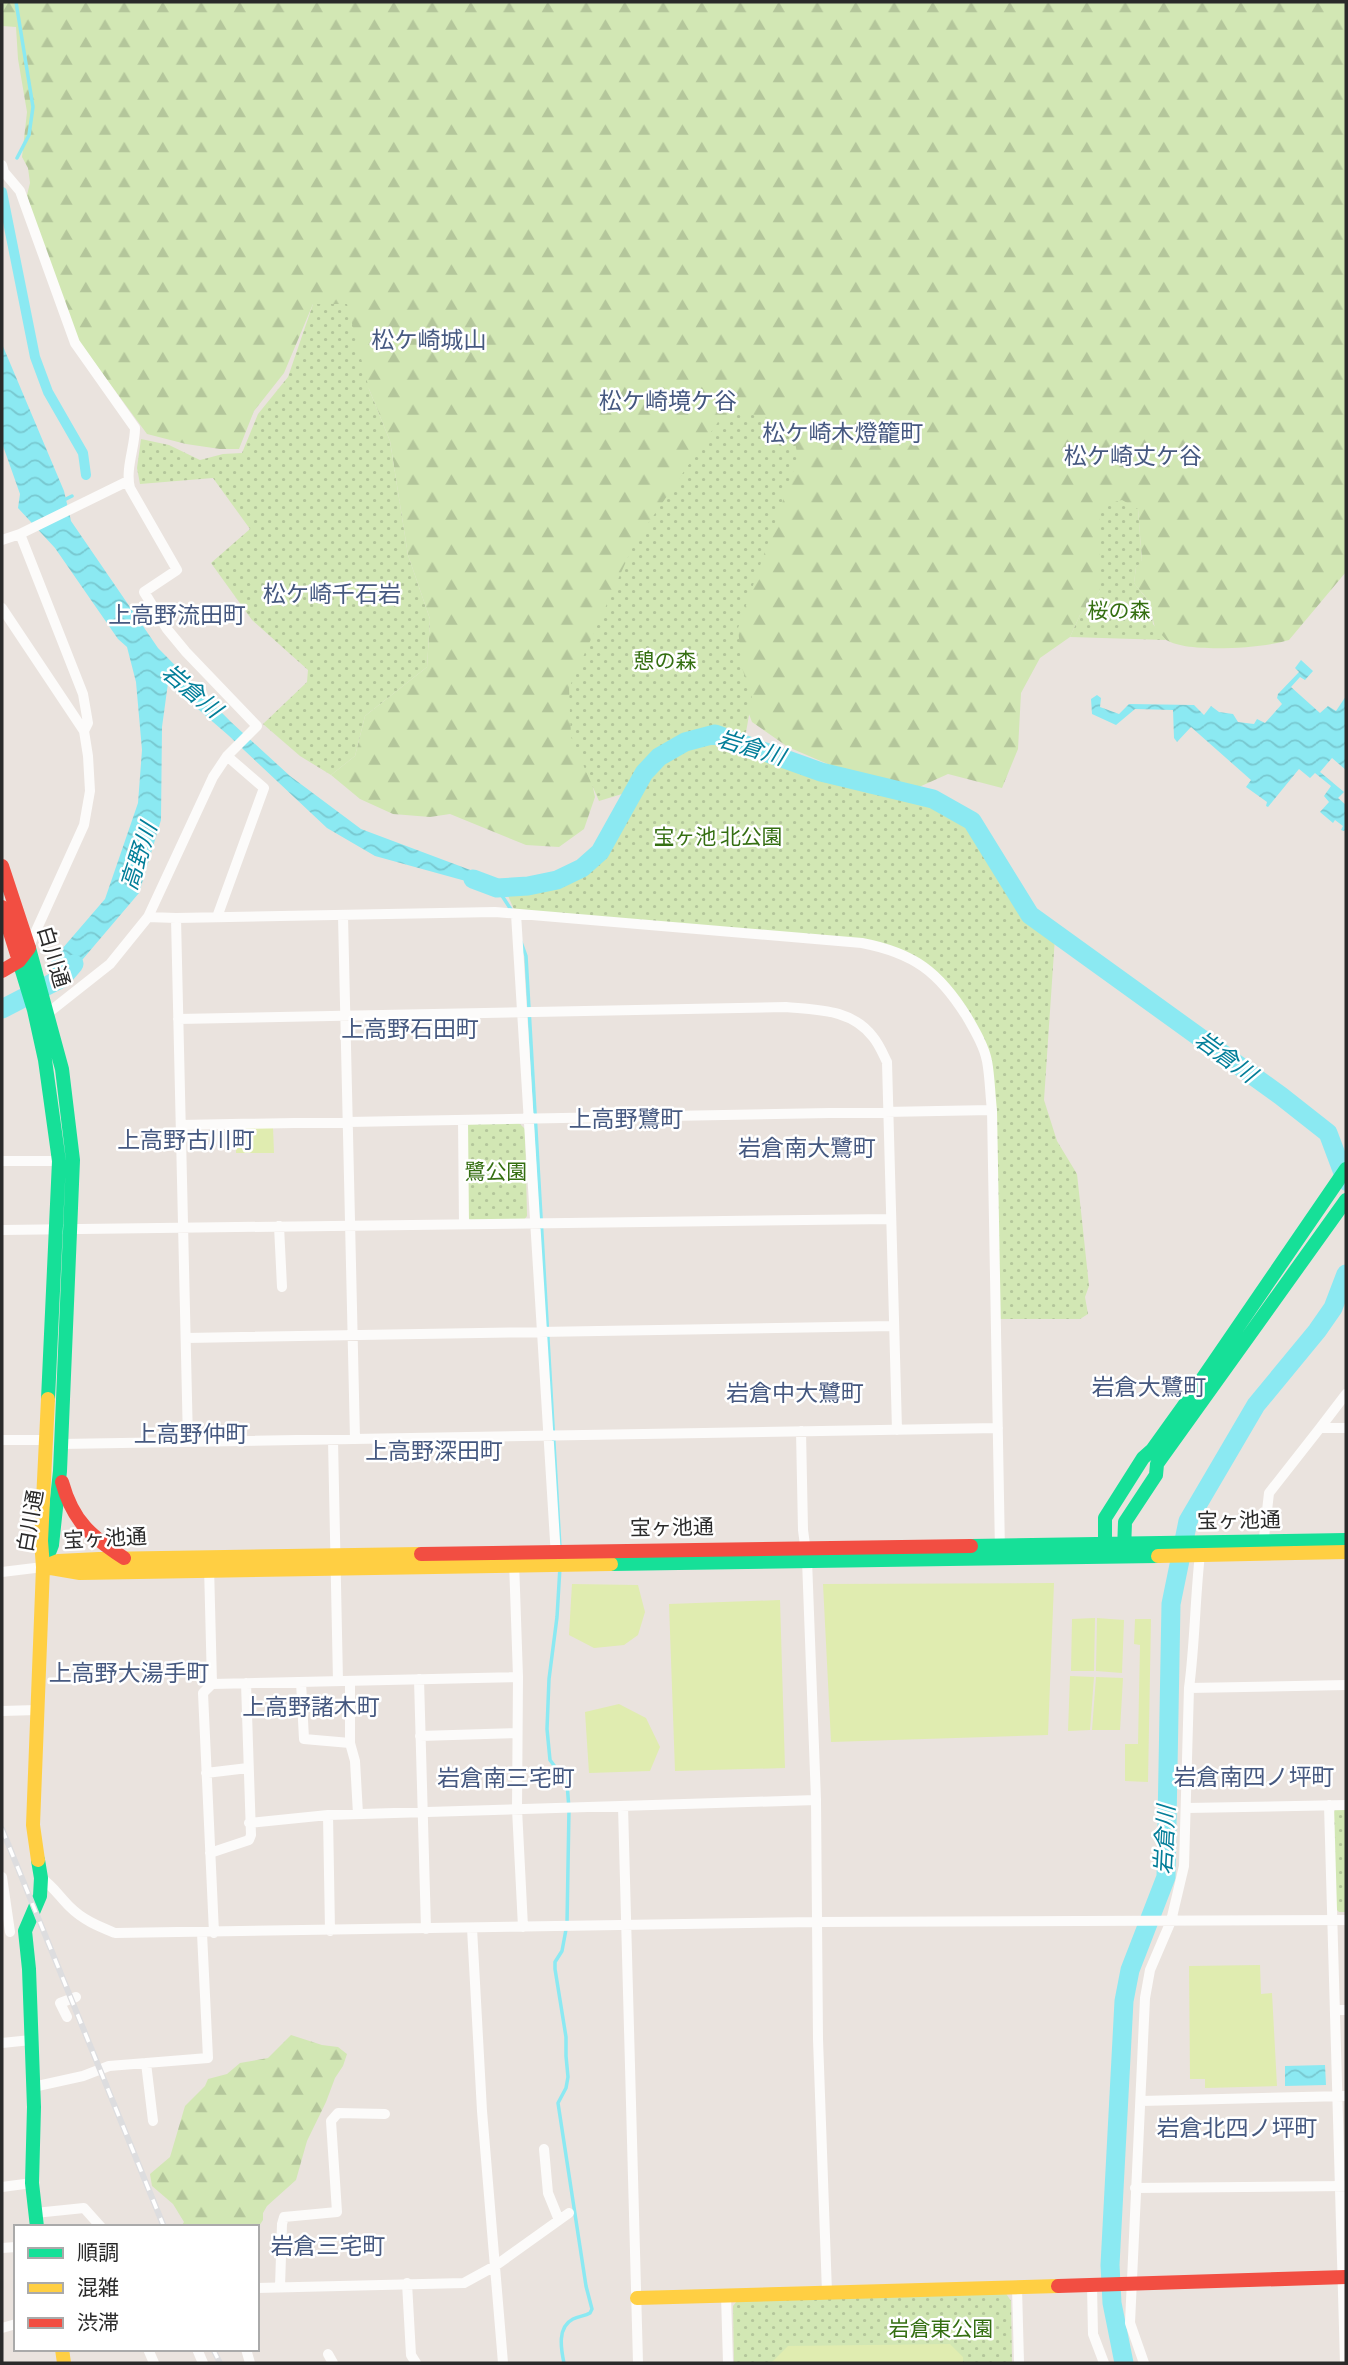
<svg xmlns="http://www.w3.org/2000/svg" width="1348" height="2365" viewBox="0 0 1348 2365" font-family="'Alegreya Sans','Noto Sans JP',sans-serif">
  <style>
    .forest { fill: url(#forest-firs) }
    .park { fill: url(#park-dots) }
    .pitch { fill: #e0ecb0 }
    .water { fill: url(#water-waves) }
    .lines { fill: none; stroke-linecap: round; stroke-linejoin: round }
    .stream { stroke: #8be9f2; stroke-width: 3.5 }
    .canal { stroke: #8be9f2; stroke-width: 10 }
    .river { stroke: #8be9f2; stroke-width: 19 }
    .street { stroke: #fcfbfa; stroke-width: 10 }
    .fast { stroke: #16e098; stroke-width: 14 }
    .slow { stroke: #ffcf43; stroke-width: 14 }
    .jam { stroke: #f24e42; stroke-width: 14 }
    .rail-casing { stroke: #dddddf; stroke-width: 6 }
    .rail { stroke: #fff; stroke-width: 3.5; stroke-dasharray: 10; stroke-linecap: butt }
    .labels { text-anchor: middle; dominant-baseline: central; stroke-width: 5; stroke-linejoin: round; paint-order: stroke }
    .park-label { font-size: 21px; fill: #356f12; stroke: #fff }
    .street-label { font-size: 21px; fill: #2a2a2a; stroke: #fff }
    .neighbourhood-label { font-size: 23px; fill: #465980; stroke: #fff }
    .water-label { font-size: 23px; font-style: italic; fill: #027e99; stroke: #fff }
  </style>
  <defs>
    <pattern id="forest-firs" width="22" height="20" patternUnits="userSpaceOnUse" patternTransform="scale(1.75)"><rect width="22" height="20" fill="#d2e7b4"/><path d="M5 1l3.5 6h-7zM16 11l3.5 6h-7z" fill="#b4c69b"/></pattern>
    <pattern id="park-dots" width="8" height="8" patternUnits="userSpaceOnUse" patternTransform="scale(1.75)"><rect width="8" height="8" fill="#d2e7b4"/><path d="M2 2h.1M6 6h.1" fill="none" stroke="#b4c69b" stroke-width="1.8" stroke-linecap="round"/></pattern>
    <pattern id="water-waves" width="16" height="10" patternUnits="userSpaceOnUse" patternTransform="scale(1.75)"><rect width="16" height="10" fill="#8be9f2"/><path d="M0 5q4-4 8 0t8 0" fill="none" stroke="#78c8d0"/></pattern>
  </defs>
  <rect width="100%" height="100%" fill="#eae3de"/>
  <path class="forest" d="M2,2H1346V572L1289,640C1265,648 1184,654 1165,639C1150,627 1155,619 1150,605C1148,598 1139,590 1134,583L1136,567L1142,561L1138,509L1101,558L1100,591L1080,615L1070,637L1040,658L1021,693L1018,749L1002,788L948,774L919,787L865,780L788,747L752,722L737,683L580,724L595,797L584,829L559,847L526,845L450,814L430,817L393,814L360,799L331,775L355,756L365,716L427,667L430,619L408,555L390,441L369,389L313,304L284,373L254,411L239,449H220L186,444L147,434L77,339L31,210L27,195L30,183L28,168L22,157L27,112L18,59L16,27L2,26Z
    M291,2035L322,2045L338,2047L347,2054L343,2066L335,2078L326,2102L307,2141L296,2180L267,2206L263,2213V2220L257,2229V2227H181L184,2222L173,2204L152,2186L150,2174L170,2157L185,2106L205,2086L208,2079L227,2074L240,2063L268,2058Z"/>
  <path class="park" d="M313,304H347L369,389L390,441L408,555L430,619L427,667L365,716L355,756L331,775L300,756L263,724L307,682L308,670L252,620L211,563L250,529L213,478L140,484L137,468L141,439L169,445L200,460L223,454L242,453L258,414L288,377Z
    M741,412L772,419L793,432L798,458L738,628L742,668L752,698L745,738L710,729L701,730L682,737L663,747L648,760L622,794L599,801L571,737L569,688L634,544L718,422Z
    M1122,500L1138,509L1142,562L1136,567L1134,583L1150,603L1153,624L1166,640L1070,637L1080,615L1100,591V514L1111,503Z
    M714,736L848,786L859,784L927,800L962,818L977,837L1027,915L1055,937L1044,1100L1057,1141L1077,1174L1089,1286L1085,1297L1088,1314L1080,1319H996L987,1060L939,979L883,947L516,914L505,889L528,892L580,879L594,869L610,847L622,815L649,769L662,763L670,755Z
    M471,1123H519L525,1129L527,1216L524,1220L471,1221L467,1216L465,1127Z
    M1336,1809H1346V1912H1339L1335,1908L1333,1813Z
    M1005,2292L1011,2301L1012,2363H734L733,2306L737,2301Z"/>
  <path class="pitch" d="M273,1127L274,1153H236V1128Z
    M1054,1583L1048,1735L831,1742L823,1584Z
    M572,1584L638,1585L645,1612L638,1635L624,1645L594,1648L569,1635Z
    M780,1600L785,1768L675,1771L669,1604Z
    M1095,1618L1094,1671H1071L1072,1619Z
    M1097,1618L1124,1620L1122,1673L1096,1671Z
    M1135,1619H1151L1148,1782L1125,1781V1744H1138L1140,1645L1134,1644Z
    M1070,1676L1094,1677L1090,1730L1068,1731Z
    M1096,1677L1123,1678L1120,1730H1092Z
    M619,1704L646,1718L660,1747L650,1771L589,1773L585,1712Z
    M1260,1965L1261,1994L1272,1993L1277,2086L1205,2088V2079H1190L1189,1966Z
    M950,2344L963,2357V2363H771L788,2346Z"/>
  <path class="water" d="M2,344L64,491L71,521L158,648L231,722L290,776L361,829L489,877L502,891L375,856L327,828L228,735L168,683L162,727L161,820L139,893L60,986L49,964L105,899L138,803L142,750L136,682L127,647L118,639L55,548L18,508L20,494L2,443Z
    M1301,660L1313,671L1305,680L1300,677L1291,687L1320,713L1328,706L1336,711L1346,696V770L1332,758L1320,772L1344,792L1338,798L1346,805V829L1344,831L1341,830L1343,826L1335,820L1333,823L1320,812L1329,802L1324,796L1331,786L1315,773L1310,778L1299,769L1268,807L1266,806L1267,802L1246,787L1251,780L1191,727L1177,742L1174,738L1173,710L1135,709L1116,725L1092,714L1091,699L1097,695L1101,698L1100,707L1119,714L1129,704L1194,705L1204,715L1211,706L1219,712L1233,714L1238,722L1254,724L1257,719L1265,723L1282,704L1277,698L1278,694L1299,672L1295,668Z
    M1325,2065L1326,2085L1285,2086V2066Z"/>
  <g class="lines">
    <path class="stream" d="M16,2L33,107L29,135L17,158
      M64,500L72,496
      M497,888L512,911
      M521,942L526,956L560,1548
      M560,1567L557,1617L549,1679L547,1729L550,1760L567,1783L569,1809L567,1924L562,1951L555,1962V1969L566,2037V2056L568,2077L566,2088L558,2103L586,2286L592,2309L590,2313C585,2316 579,2316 573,2319C557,2327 561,2349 564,2363"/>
    <path class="canal" d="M2,192L35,357L48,392L83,453L86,475"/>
    <path class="river" d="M473,879L497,888L528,886L557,880L582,868L600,852L644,773L659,757L685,742L715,734L821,772L933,799L972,821L1030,915L1281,1096L1328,1133L1346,1181
      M2,1009L62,978L74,964
      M1124,2363L1112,2303L1110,2265L1124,2001L1130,1970L1166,1877L1171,1604L1188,1521L1256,1405L1317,1331L1333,1308L1346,1274"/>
    <path class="street" d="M2,165L4,172L20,191L75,343L135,428C135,447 125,469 130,488L177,570L144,592L167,629L186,652L257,726L227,756L213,777L148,917L110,964L48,1013
      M20,534L128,481
      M2,540L20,534L83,694L88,723L84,731
      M2,608L84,731L88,756L90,791L84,825L30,944
      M516,914L556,1557
      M343,916L355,1439
      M148,917L176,918L495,912L862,943C914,953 939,972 967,1017C975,1031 984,1046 987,1061C990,1077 990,1094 992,1110L1000,1552
      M217,917L264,788L227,756
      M176,918L188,1442
      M178,1019L786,1007C818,1010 852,1009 873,1037C879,1044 883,1054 887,1062L897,1430
      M463,1120L464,1224
      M181,1125L992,1110
      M2,1161H65
      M279,1226L282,1287
      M2,1230L891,1219
      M186,1338L894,1326
      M1320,1428L1346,1394
      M801,1431L803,1530L807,1560L816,1800L818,2039L827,2293
      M2,1440H47
      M333,1440L338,1681
      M61,1444L998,1428
      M1263,1546L1269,1493L1320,1428H1346
      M514,1561L518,1677L517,1809L523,1927
      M209,1566L212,1684
      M2,1572L43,1567
      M419,1679L426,1929
      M350,1681V1743L355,1761L358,1814
      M301,1682L304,1739L350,1743
      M1189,1688L1346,1685
      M2,1711L37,1710
      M420,1736L517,1733
      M206,1773L248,1768
      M1329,1805L1345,2363
      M623,1806L638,2363
      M1187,1808L1346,1805
      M328,1815L330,1931
      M249,1823L328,1815L816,1800
      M210,1853L249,1840L251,1835L246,1683
      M2,1877L10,1932
      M41,1878C53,1886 59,1896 70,1907C83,1920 98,1926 115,1933L817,1922L1346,1920
      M472,1928L482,2111L503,2363
      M214,1933L203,1693L212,1684L518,1677
      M1335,2010H1346
      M67,2017L60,2003L76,1997
      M2,2043L31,2040
      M146,2063L153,2121
      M33,2087L83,2076L109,2066L208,2058L202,1933
      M1141,2101L1346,2096
      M544,2149L548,2193L559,2220
      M2,2187L32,2183
      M1135,2188L1346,2186
      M35,2213L84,2208L101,2227
      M2,2248L16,2247
      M407,2283L411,2355L416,2363
      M1092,2285L1093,2334L1104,2363
      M280,2287L282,2224L284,2217L337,2212L331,2121L338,2113L385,2114
      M1017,2287L1019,2363
      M257,2288L464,2283L495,2266L569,2213
      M726,2295L728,2363
      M2,2328L16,2324
      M148,2349L154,2363
      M197,2349L203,2363
      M246,2349L250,2363
      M328,2354L333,2363
      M1144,2363L1130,2323L1145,1998L1150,1970L1171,1921L1184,1866L1189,1688C1195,1643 1195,1598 1200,1554"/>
    <path class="fast" d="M29,948L62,1069L73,1160L60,1471L52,1545L45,1563
      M19,961L34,1010L45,1060L59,1161L48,1399
      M971,1546L1346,1540
      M1105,1551V1518L1143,1458L1152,1450L1185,1404L1346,1169
      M1124,1551L1125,1522L1156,1475L1157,1464L1346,1200
      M611,1564L1158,1556
      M37,2227L32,2183L34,2107L29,1969L25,1931L40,1896L41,1878L38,1860"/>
    <path class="slow" d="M1158,1556L1346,1552
      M43,1567L58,1561L99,1559L421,1554
      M45,1567L80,1573L611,1564
      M38,1860L33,1825L43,1567L41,1541L48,1399
      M637,2298L1058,2286
      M62,2349L64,2363"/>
    <path class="jam" d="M2,866L29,948L19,961L2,971
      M2,907L19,961
      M62,1482C73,1522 91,1536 124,1558
      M421,1554L971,1546
      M1058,2286L1346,2277"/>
    <defs>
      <path id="rail" d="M2,1829L164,2227
        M213,2349L220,2363"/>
    </defs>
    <use href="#rail" class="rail-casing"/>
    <use href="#rail" class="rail"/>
  </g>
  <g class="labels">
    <g class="park-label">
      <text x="1119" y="611">桜の森</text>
      <text x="665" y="661">憩の森</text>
      <text x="718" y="837">宝ヶ池 北公園</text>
      <text x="496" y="1172">鷺公園</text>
      <text x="941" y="2329">岩倉東公園</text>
    </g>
    <g class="street-label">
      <text transform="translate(53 957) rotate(73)">白川通</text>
      <text transform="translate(31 1521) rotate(-80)">白川通</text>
      <text transform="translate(1239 1521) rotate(-1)">宝ヶ池通</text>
      <text transform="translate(672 1528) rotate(-1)">宝ヶ池通</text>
      <text transform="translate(105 1539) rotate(-3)">宝ヶ池通</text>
    </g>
    <g class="neighbourhood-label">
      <text x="429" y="341">松ケ崎城山</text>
      <text x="668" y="402">松ケ崎境ケ谷</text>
      <text x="843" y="434">松ケ崎木燈籠町</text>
      <text x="1133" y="457">松ケ崎丈ケ谷</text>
      <text x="332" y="595">松ケ崎千石岩</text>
      <text x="177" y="616">上高野流田町</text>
      <text x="410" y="1030">上高野石田町</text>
      <text x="626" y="1120">上高野鷺町</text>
      <text x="186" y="1141">上高野古川町</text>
      <text x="807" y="1149">岩倉南大鷺町</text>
      <text x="1149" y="1388">岩倉大鷺町</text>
      <text x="795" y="1394">岩倉中大鷺町</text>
      <text x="191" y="1435">上高野仲町</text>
      <text x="434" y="1452">上高野深田町</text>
      <text x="129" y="1674">上高野大湯手町</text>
      <text x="311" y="1708">上高野諸木町</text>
      <text x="1254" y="1778">岩倉南四ノ坪町</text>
      <text x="506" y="1779">岩倉南三宅町</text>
      <text x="1237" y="2129">岩倉北四ノ坪町</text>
      <text x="328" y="2247">岩倉三宅町</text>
    </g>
    <g class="water-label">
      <text transform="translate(191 692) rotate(40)">岩倉川</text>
      <text transform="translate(751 749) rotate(17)">岩倉川</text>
      <text transform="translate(140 857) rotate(-72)">高野川</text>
      <text transform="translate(1225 1058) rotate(36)">岩倉川</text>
      <text transform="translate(1166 1840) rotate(-87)">岩倉川</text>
    </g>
  </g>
  <rect width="1348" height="2365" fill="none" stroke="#2a2a2a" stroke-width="7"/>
  <rect x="14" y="2225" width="245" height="126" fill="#ffffff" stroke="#aaaaaa" stroke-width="2"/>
  <rect x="28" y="2248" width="35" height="10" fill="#16e098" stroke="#aaaaaa" stroke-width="2"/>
  <text x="77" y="2260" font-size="21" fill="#2a2a2a">順調</text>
  <rect x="28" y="2283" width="35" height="10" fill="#ffcf43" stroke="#aaaaaa" stroke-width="2"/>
  <text x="77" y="2295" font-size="21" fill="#2a2a2a">混雑</text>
  <rect x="28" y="2318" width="35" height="10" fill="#f24e42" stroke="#aaaaaa" stroke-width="2"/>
  <text x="77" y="2330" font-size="21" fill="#2a2a2a">渋滞</text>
</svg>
